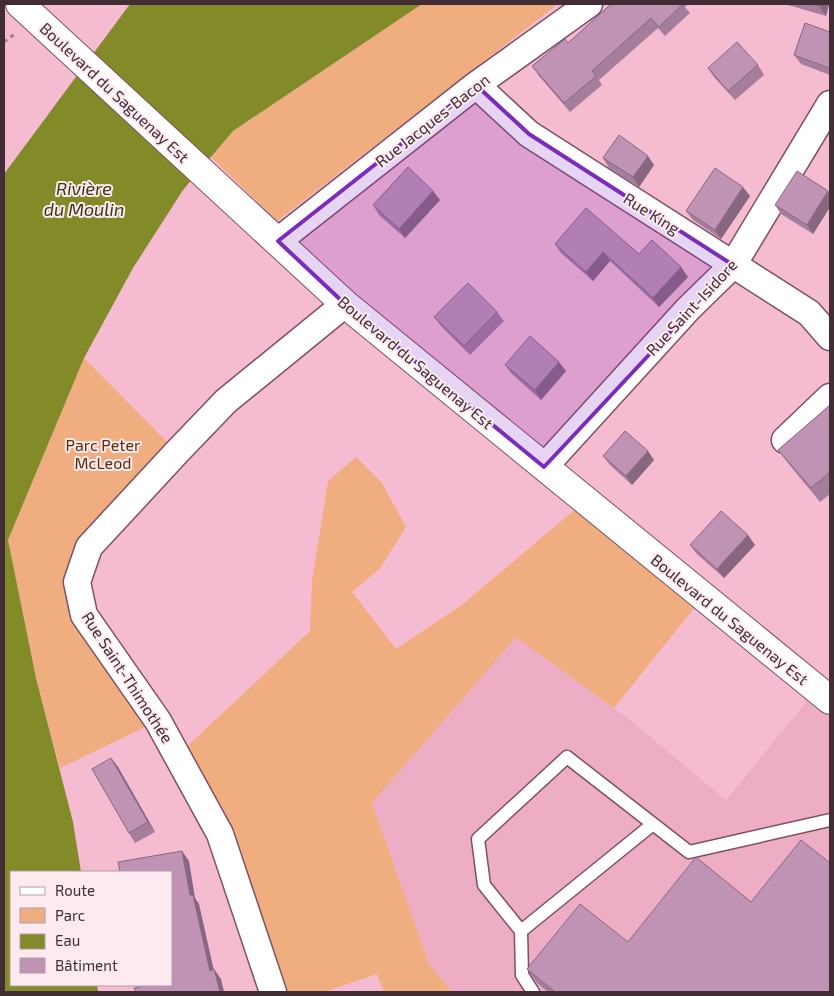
<svg xmlns="http://www.w3.org/2000/svg" width="834" height="996" viewBox="0 0 834 996" font-family="'Exo 2',sans-serif">
  <style>
    .built { fill: #edadc5 }
    .green { fill: #f0ad80 }
    .water { fill: #828b28 }
    .lines { fill: none; stroke-linecap: round; stroke-linejoin: round }
    .lane-casing { stroke: #7f4f62; stroke-width: 15 }
    .street-casing { stroke: #7f4f62; stroke-width: 29 }
    .secondary-casing { stroke: #7f4f62; stroke-width: 30 }
    .path { stroke: #a67d8c; stroke-width: 3; stroke-dasharray: 4 4; stroke-linecap: butt }
    .lane { stroke: #fff; stroke-width: 12 }
    .street { stroke: #fff; stroke-width: 26 }
    .secondary { stroke: #fff; stroke-width: 28 }
    .wall { fill: #a57e9c }
    .shaded-wall { fill: #86677f }
    .building { fill: #c093b5; stroke: #86677f }
    .marked { fill: #7b2cbf; fill-opacity: 0.2; stroke: #7b2cbf; stroke-width: 4; stroke-linejoin: round }
    .labels { text-anchor: middle; dominant-baseline: central; stroke-width: 4; stroke-linejoin: round; paint-order: stroke }
    .street-label { font-size: 16px; fill: #422c35; stroke: #fceaf0 }
    .park-label { font-size: 16px; fill: #5e2c00; stroke: #fceaf0 }
    .water-label { font-size: 18px; font-style: italic; fill: #343810; stroke: #fceaf0 }
  </style>
  <rect width="100%" height="100%" fill="#f5bcd1"/>
  <path class="built" d="M516,636L629,719L726,800L816,690L830,700V992H452L429,964L372,803Z"/>
  <path class="green" d="M422,4H558L277,221L211,157L233,131Z
    M84,358L177,452L77,582L158,721L60,768L36,678L8,540Z
    M356,457L382,483L406,527L380,568L352,592L396,649L463,604L585,501L703,597L614,708L516,637L372,803L429,964L452,992H384L377,974L324,992H273L177,756L310,631L312,581L328,481Z"/>
  <path class="water" d="M130,4H422L233,131L183,190L133,268L84,358L8,540L36,678L73,822L81,872H11V985H97L98,992H4V174Z"/>
  <g class="lines">
    <defs>
      <path id="lane" d="M653,824L521,931L484,885L478,839L567,757L689,852L830,820
        M521,931L522,975L533,992"/>
      <path id="street" d="M476,85L529,134L809,313L830,337
        M278,241L476,85L589,4
        M785,440L830,397
        M544,467L688,309L733,265L830,104
        M273,992L220,834L158,721L84,615L77,582L89,547L177,452L226,401L345,304"/>
      <path id="secondary" d="M20,4L345,304L830,700"/>
    </defs>
    <use href="#lane" class="lane-casing"/>
    <use href="#street" class="street-casing"/>
    <use href="#secondary" class="secondary-casing"/>
    <path class="path" d="M4,42L15,34"/>
    <use href="#lane" class="lane"/>
    <use href="#street" class="street"/>
    <use href="#secondary" class="secondary"/>
  </g>
  <path class="wall" d="M611,4H688L685,7L690,13L665,36L658,28L599,80L602,85L570,112L539,76L532,66L568,43Z
    M787,4H829L826,16L788,5Z
    M830,32V75L801,64L794,55Z
    M758,65L764,75L735,100L714,77L708,68Z
    M603,158L654,165L639,187L609,168Z
    M433,191L440,200L405,238L379,215L373,205Z
    M830,194V207L813,234L781,214L775,205Z
    M750,196L721,239L693,220L686,211Z
    M555,244L639,254L688,277L659,307L610,261L593,281L561,253Z
    M497,312L504,321L470,355L441,326L434,317Z
    M505,365L566,371L541,400L512,374Z
    M830,405V494L820,502L788,463L778,450Z
    M603,456L654,460L632,485L610,465Z
    M690,545H755L724,578L697,554Z
    M111,758L118,767L155,832L135,843L129,833Z
    M628,942L830,992H548L537,983L527,969Z"/>
  <path class="shaded-wall" d="M820,4H829L826,16L819,6Z
    M648,156L654,165L639,187L633,177Z
    M743,187L750,196L721,239L715,230Z
    M433,191L440,200L405,238L399,229Z
    M828,191L830,194V207L813,234L807,225Z
    M603,252L610,261L593,281L586,272Z
    M681,267L688,277L659,307L653,298Z
    M559,362L566,371L541,400L535,390Z
    M648,451L654,460L632,485L626,476Z
    M748,535L755,545L724,578L717,569Z
    M111,758L118,767L155,832L148,822Z
    M182,851L189,861L195,898L199,904L216,980L210,971L190,895Z
    M214,969L221,979L224,992H220Z"/>
  <path class="building" d="M611,4H683L659,27L651,18L592,71L596,76L564,103L532,66L565,39L568,43Z
    M810,4H820L819,6Z
    M805,23L830,32V65L829,68L794,55Z
    M737,42L758,65L728,91L708,68Z
    M619,135L648,156L633,177L603,158Z
    M408,167L433,191L399,229L373,205Z
    M715,168L743,187L715,230L686,211Z
    M797,171L828,191L807,225L775,205Z
    M586,208L639,254L652,240L681,267L653,298L603,252L586,272L555,244Z
    M468,283L497,312L464,346L434,317Z
    M530,336L559,362L535,390L505,365Z
    M830,405V472L811,488L778,450Z
    M625,431L648,451L626,476L603,456Z
    M721,511L748,535L717,569L690,545Z
    M111,758L148,822L129,833L92,769Z
    M801,840L830,863V992H555L527,969L580,904L628,942L696,857L751,902Z
    M182,851L190,895H193L210,971L214,969L220,992H136L134,988L140,987L139,985H171V872H120L118,862Z"/>
  <path class="marked" d="M476,85L529,134L733,265L544,467L345,304L278,241Z"/>
  <g class="labels">
    <g class="street-label">
      <text transform="translate(115 92) rotate(43)">Boulevard du Saguenay Est</text>
      <text transform="translate(432 120) rotate(-38)">Rue Jacques-Bacon</text>
      <text transform="translate(652 213) rotate(32)">Rue King</text>
      <text transform="translate(691 307) rotate(-47)">Rue Saint-Isidore</text>
      <text transform="translate(416 362) rotate(40)">Boulevard du Saguenay Est</text>
      <text transform="translate(730 619) rotate(39)">Boulevard du Saguenay Est</text>
      <text transform="translate(128 677) rotate(57)">Rue Saint-Thimothée</text>
    </g>
    <g class="park-label">
      <text x="103" y="444">Parc Peter<tspan x="103" dy="18">McLeod</tspan></text>
    </g>
    <g class="water-label">
      <text x="84" y="188">Rivière<tspan x="84" dy="21">du Moulin</tspan></text>
    </g>
  </g>
  <rect width="834" height="996" fill="none" stroke="#422c35" stroke-width="10"/>
  <rect x="10" y="871" width="162" height="115" fill="#fceaf0" stroke="#b29ea5"/>
  <rect x="20" y="887" width="25" height="8" fill="#ffffff" stroke="#b29ea5"/>
  <text x="55" y="896" font-size="15" fill="#422c35">Route</text>
  <rect x="20" y="908" width="25" height="15" fill="#f0ad80" stroke="#b29ea5"/>
  <text x="55" y="921" font-size="15" fill="#422c35">Parc</text>
  <rect x="20" y="934" width="25" height="15" fill="#828b28" stroke="#b29ea5"/>
  <text x="55" y="946" font-size="15" fill="#422c35">Eau</text>
  <rect x="20" y="958" width="25" height="15" fill="#c093b5" stroke="#b29ea5"/>
  <text x="55" y="971" font-size="15" fill="#422c35">Bâtiment</text>
</svg>
